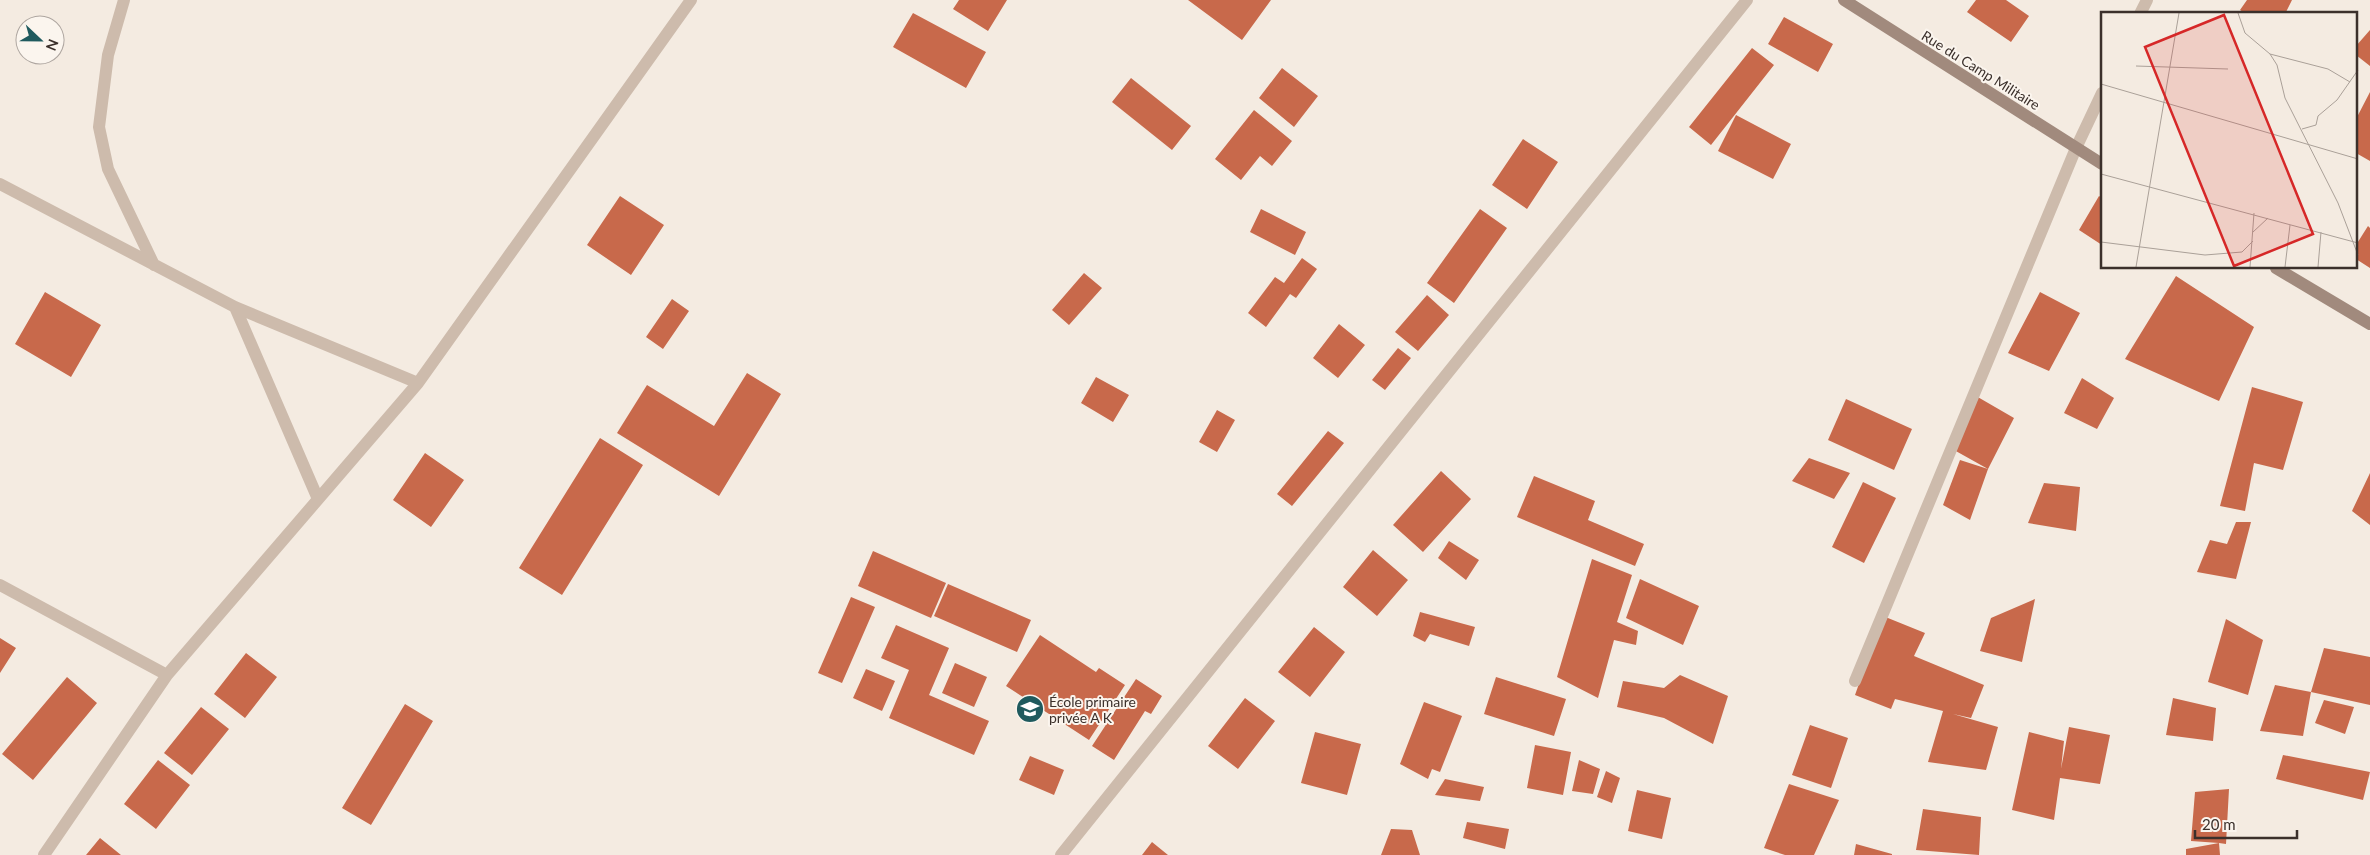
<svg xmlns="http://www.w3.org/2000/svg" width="2370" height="855" viewBox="0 0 2370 855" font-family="Lato,sans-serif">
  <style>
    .building { fill: #c8694b }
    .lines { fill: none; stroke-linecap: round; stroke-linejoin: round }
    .street { stroke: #cdbbac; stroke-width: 12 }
    .secondary { stroke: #a18a7d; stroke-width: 12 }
    .labels { text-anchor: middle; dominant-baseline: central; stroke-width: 4; stroke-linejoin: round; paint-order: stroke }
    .street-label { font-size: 14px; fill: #3b302b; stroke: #fbf5ee }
    .poi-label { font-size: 14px; fill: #3b302b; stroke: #fbf5ee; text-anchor: start }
    .inset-road { fill: none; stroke: #aaa098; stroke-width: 1 }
    .view { fill: #d62828; fill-opacity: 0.15; stroke: #d62828; stroke-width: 2.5 }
    .inset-edge { fill: none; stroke: #3b302b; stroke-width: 2.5 }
  </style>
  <rect width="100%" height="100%" fill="#f4ebe1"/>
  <path class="building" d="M959,0H1007L988,31L953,9Z
    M1188,0H1271L1242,40Z
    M1976,0H2006L2029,16L2011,42L1967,12Z
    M2247,0H2292L2285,14H2246L2240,10Z
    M913,13L986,52L966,88L893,47Z
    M1784,17L1833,44L1818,72L1768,44Z
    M2370,30V66L2356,55V46Z
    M1752,48L1774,65L1711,145L1689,127Z
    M1282,68L1318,96L1294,127L1259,98Z
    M1131,78L1191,126L1172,150L1112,102Z
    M2370,92V161L2356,153V119Z
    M1254,110L1292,141L1272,166L1260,156L1241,180L1215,159Z
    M1736,115L1791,144L1773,179L1718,151Z
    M1523,139L1558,162L1527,209L1492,185Z
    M620,196L664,225L631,275L587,245Z
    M2099,196L2102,198V245L2079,230Z
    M1261,209L1306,232L1295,255L1250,232Z
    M1480,209L1507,228L1454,303L1427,283Z
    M2368,226L2370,228V268L2356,259V245Z
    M1302,258L1317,269L1296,298L1290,294L1266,327L1248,313L1275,277L1284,283Z
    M1084,273L1102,288L1069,325L1052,310Z
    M2176,276L2254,327L2219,401L2125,359Z
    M45,292L101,325L71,377L15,344Z
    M2040,292L2080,313L2049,371L2008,353Z
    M1427,295L1449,315L1418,351L1395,332Z
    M672,299L689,311L663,349L646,337Z
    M1339,324L1365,345L1338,378L1313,358Z
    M1398,348L1411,358L1385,390L1372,380Z
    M747,373L781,394L719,496L617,433L647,385L714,426Z
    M1096,377L1129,395L1113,422L1081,403Z
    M2082,378L2114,398L2097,429L2064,413Z
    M2252,387L2303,402L2283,470L2254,463L2245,511L2220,506Z
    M1976,396L2014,418L1988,469L1970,520L1943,505L1960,460L1988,469L1954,450Z
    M1846,399L1912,429L1894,470L1828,440Z
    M1217,410L1235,420L1217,452L1199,442Z
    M1328,431L1344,443L1292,506L1277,494Z
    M600,438L643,465L562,595L519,568Z
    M425,453L464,480L431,527L393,500Z
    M1809,458L1850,473L1834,499L1792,481Z
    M1441,471L1471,499L1423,552L1393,525Z
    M2370,473V525L2352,511Z
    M1534,476L1595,501L1588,520L1644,544L1635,566L1517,517Z
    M1863,482L1896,498L1864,563L1832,547Z
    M2044,483L2080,487L2076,531L2028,523Z
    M2236,522H2251L2236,579L2197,572L2210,540L2227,544Z
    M1449,541L1479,560L1466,580L1438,558Z
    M1373,550L1408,580L1377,616L1343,587Z
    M873,551L946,583L931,618L858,586Z
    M1592,559L1632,575L1617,622L1638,631L1636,645L1614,640L1598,698L1557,677Z
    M1640,579L1699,606L1683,645L1626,618Z
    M948,584L1031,620L1017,652L934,616Z
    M851,597L875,607L842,683L818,673Z
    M2035,599L2022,662L1980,651L1991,618Z
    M1420,612L1475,627L1469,646L1430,634L1425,642L1413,636Z
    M1883,616L1925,633L1914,656L1984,685L1971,718L1953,714L1998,727L1986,770L1928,762L1943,711L1895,699L1891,709L1855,695Z
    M2226,619L2263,640L2248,695L2208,682Z
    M896,625L949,648L929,695L989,721L974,755L889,718L909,670L881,658Z
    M1314,627L1345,652L1310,697L1278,672Z
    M1040,635L1096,672L1099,668L1125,685L1089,740L1006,686Z
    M0,638L16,648L0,673Z
    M2324,648L2370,657V705L2311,692Z
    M246,653L277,677L245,718L214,694Z
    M955,663L987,677L974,707L942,693Z
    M866,669L895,681L882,711L853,698Z
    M1680,675L1728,696L1713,744L1664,718L1617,707L1623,681L1664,688Z
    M67,677L97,703L33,780L2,754Z
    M1496,677L1566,699L1554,736L1484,714Z
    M1136,679L1162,696L1151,714L1145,711L1114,760L1092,746Z
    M2275,685L2311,692L2303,736L2260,731Z
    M1245,698L1275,721L1238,769L1208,746Z
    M2173,698L2216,708L2213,741L2166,735Z
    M2324,700L2354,707L2345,734L2315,723Z
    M1424,702L1462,716L1440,772L1432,769L1428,779L1400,764Z
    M405,704L433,721L371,825L342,808Z
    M201,707L229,729L192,775L164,753Z
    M1810,725L1848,738L1831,788L1792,775Z
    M2069,727L2110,735L2100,784L2060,778L2054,820L2012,810L2029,732L2064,741L2061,769Z
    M1315,732L1361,744L1347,795L1301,783Z
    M1535,745L1571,752L1563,795L1527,788Z
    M2283,755L2370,772L2363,800L2276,779Z
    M1030,756L1064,770L1054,795L1019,780Z
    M158,760L190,785L156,829L124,804Z
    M1579,760L1600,769L1593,794L1572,791Z
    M1606,771L1620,778L1612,803L1597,797Z
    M1445,779L1484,787L1480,801L1435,795Z
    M1789,784L1839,800L1814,855H1785L1764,848Z
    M2229,789L2226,844L2219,843L2220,855H2186V849L2219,843L2191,841L2195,792Z
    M1637,790L1671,798L1662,839L1628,831Z
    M1923,809L1981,817L1979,855L1916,850Z
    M1467,822L1509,829L1505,849L1463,838Z
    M1391,829L1412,830L1420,855H1381Z
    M100,838L121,855H86Z
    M1152,842L1168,855H1142Z
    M1856,844L1892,854V855H1854Z"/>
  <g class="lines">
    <path class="street" d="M124,0L108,55L99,127L108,169L154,265
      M2140,14L2147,0
      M0,184L235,307L418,383
      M235,307L318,499
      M0,585L167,675
      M1855,681L2076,148L2102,93
      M44,855L167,675L418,383L691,0
      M1061,855L1747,0"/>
    <path class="secondary" d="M1844,0L2102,164
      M2276,268L2370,324"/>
  </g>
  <defs>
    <symbol id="university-disc" viewBox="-11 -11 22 22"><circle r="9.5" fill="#1f5a5e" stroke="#fbf5ee"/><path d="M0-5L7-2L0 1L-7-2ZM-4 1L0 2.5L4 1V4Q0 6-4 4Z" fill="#fff"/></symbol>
  </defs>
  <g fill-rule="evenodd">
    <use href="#university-disc" x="1014" y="693" width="32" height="32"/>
  </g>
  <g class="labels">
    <g class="street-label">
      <text transform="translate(1981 70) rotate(32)">Rue du Camp Militaire</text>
    </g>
    <g class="poi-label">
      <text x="1049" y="701">École primaire<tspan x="1049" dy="16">privée A K</tspan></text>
    </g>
  </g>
  <g transform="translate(2101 12)">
    <rect width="256" height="256" fill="#f4ebe1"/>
    <path class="inset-road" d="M137,1L144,21L169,42L176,53L184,86L237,191L257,243M169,42L227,57L249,70M35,54L127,57M0,72L257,147M201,117L215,113L217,104L236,88L257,58M0,162L257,231M152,220L167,206M0,230L104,243L141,240L152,229M35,255L78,1M149,255L153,201M184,255L189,213M217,255L220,220"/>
    <path class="view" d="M123,3L212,222L133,254L44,35Z"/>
    <rect width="256" height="256" class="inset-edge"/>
  </g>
  <g transform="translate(40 40) rotate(112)"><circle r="24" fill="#fbf5ee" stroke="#aea6a0"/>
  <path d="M0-4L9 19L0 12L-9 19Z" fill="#1f5a5e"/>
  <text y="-8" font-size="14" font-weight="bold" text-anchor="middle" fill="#3b302b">N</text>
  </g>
  <path d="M2195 830v8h102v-8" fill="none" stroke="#3b302b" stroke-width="2.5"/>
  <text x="2202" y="830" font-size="15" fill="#3b302b" stroke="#fbf5ee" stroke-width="4" paint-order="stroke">20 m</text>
</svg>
